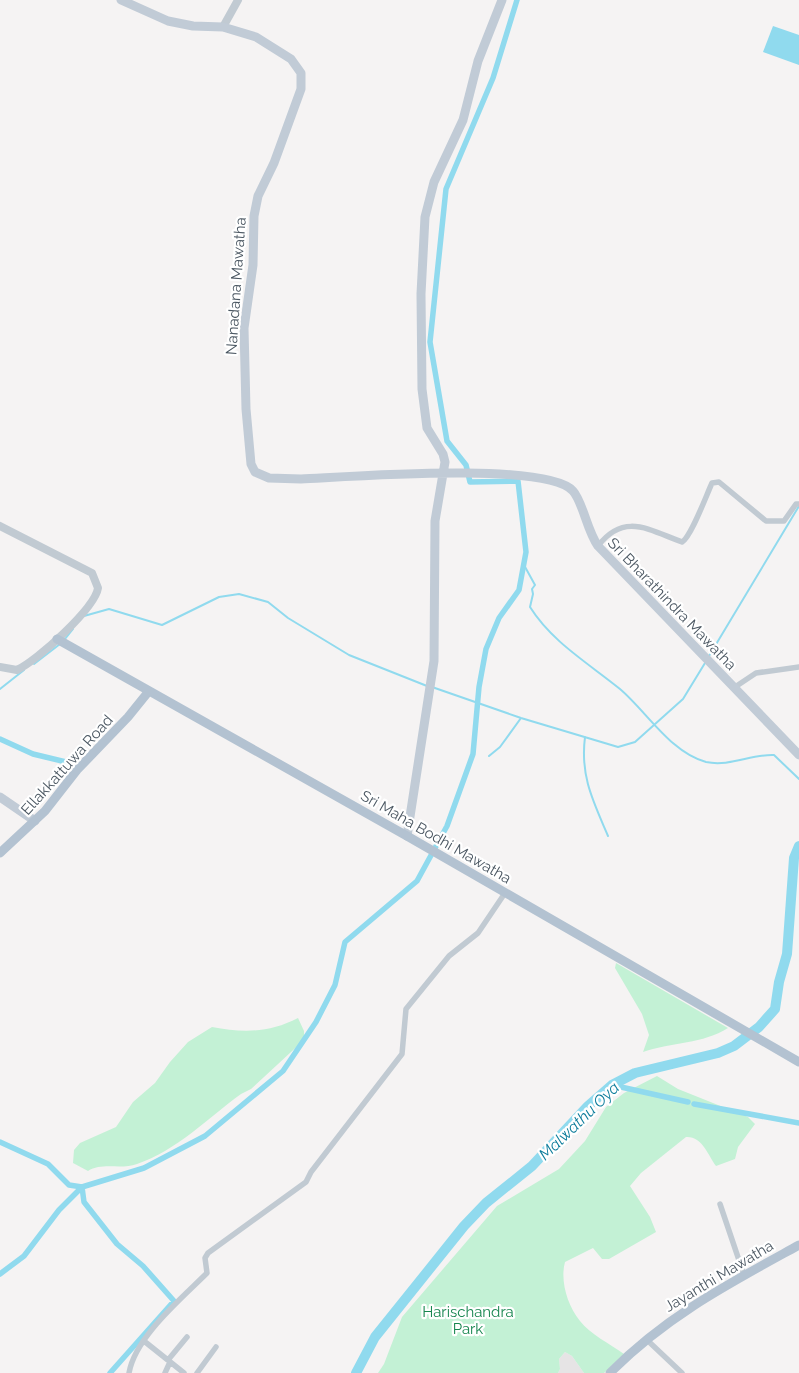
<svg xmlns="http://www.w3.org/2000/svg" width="799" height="1373" viewBox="0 0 799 1373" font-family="Raleway,sans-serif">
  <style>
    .education { fill: #e6e4e5 }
    .green { fill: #c3f1d5 }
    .water { fill: #90daee }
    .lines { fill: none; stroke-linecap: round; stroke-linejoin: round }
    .stream { stroke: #90daee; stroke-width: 2 }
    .canal { stroke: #90daee; stroke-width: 5.5 }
    .river { stroke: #90daee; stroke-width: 10 }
    .minor { stroke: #c1cad2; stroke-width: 5.5 }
    .tertiary { stroke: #c1cad2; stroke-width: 8 }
    .secondary { stroke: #c1cbd6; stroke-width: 9 }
    .primary { stroke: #b3c2d1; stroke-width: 9 }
    .labels { text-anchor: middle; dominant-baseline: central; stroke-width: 4.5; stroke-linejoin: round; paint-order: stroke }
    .street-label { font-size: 15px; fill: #4a5661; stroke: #fff }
    .park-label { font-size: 15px; fill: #17864f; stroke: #fff }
    .water-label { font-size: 16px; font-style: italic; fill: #0c7c9b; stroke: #fff }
  </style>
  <rect width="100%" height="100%" fill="#f5f3f3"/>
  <path class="education" d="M565,1352L572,1356L584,1373H558L560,1369L559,1359Z"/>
  <path class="green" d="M616,963L728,1028C703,1044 672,1042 643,1052L649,1035L642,1014L615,968Z
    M298,1018L304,1031V1040L251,1089L241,1094C208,1118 176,1151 137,1164C121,1170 102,1162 88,1171L73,1163L74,1150L80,1143L116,1127L133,1102L155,1083L170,1062L188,1042L212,1027C243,1033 269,1033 298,1018Z
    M657,1076L678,1089L748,1117L755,1124L738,1147L735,1159L716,1166C708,1155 702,1136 686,1137L641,1173L630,1186L650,1217L656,1232L609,1259H602L593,1248L565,1262C560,1280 567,1305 580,1321C590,1334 610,1344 624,1354L604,1373H584L572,1356L565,1352L559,1359L560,1369L558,1373H378L384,1364L402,1317L497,1206L559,1169L585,1141L606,1107L624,1093Z"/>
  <path class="water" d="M773,26L799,35V65L763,52Z"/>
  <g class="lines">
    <path class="stream" d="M524,565L535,585L532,589L533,594L530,607C552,642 588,663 620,689C646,711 671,753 706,762C730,767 751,754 774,755L799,779
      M84,616L109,609L162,625L219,597L239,594L268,602L288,618L349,655L427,686
      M65,639L73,629
      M709,656L799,506
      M34,664L60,644
      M432,687L521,718L618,747L635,742L683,699L705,663
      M0,689L24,670
      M585,737C580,776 593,801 608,836
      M489,756L500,747L521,718"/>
    <path class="canal" d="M0,739L33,754L66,762L71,766
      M612,1085L688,1102
      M694,1104L799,1123
      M0,1142L48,1164L69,1185L82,1187L84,1202L117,1244L143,1266L174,1301L110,1373
      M0,1274L24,1256L59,1210L82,1187L144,1168L205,1136L283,1071L316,1022L335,985L345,942L417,881L447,826L473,754L479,687L486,649L499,618L519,590L526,552L518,481L470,482L466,465L447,441L430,342L446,189L493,78L517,0"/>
    <path class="river" d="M356,1373L375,1337L464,1226L486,1203L532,1166L588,1106L612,1085L635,1073L718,1053L734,1046L759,1027L775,1009L779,982L787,954L794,858L799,846"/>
    <path class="minor" d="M598,546C624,512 649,530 682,542C691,537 706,496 712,483L719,482L766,521H784L796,504H799
      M735,687L756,673L799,667
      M720,1204L744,1275
      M646,1339L682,1373
      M144,1341L184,1373
      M168,1360L187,1337
      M129,1373C135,1337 182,1298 207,1273L205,1258L208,1253L306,1182L311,1172L402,1054L406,1009L449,956L478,933L505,893
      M165,1373L170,1362
      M197,1373L216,1347"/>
    <path class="tertiary" d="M223,27L238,0
      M0,526L92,573L98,588C95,608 37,661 17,670L0,667"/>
    <path class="secondary" d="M121,0L168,21L193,26L223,27L256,37L291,59L301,73V89L274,163L258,196L254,216L253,265L244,328L246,409L251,464L255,472L269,478L301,479C347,477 546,461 573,491C583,502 587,531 598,546L799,755
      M0,797L35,821
      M407,836L434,661L435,521L445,462L443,454L427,428L422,389L421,294L425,217L434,182L463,120L478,61L502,0"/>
    <path class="primary" d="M57,639L407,836L799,1062
      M0,853L45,811L77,770L128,717L149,691
      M610,1373C666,1316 730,1283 799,1245"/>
  </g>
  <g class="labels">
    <g class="street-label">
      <text transform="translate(236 286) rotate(-86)">Nanadana Mawatha</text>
      <text transform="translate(672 604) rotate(46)">Sri Bharathindra Mawatha</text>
      <text transform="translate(67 765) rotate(-48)">Ellakkattuwa Road</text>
      <text transform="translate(436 837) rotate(30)">Sri Maha Bodhi Mawatha</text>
      <text transform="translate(719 1276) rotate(-31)">Jayanthi Mawatha</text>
    </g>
    <g class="park-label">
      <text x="468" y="1312">Harischandra<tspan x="468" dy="17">Park</tspan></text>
    </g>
    <g class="water-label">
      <text transform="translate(579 1121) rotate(-44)">Malwathu Oya</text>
    </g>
  </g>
</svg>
